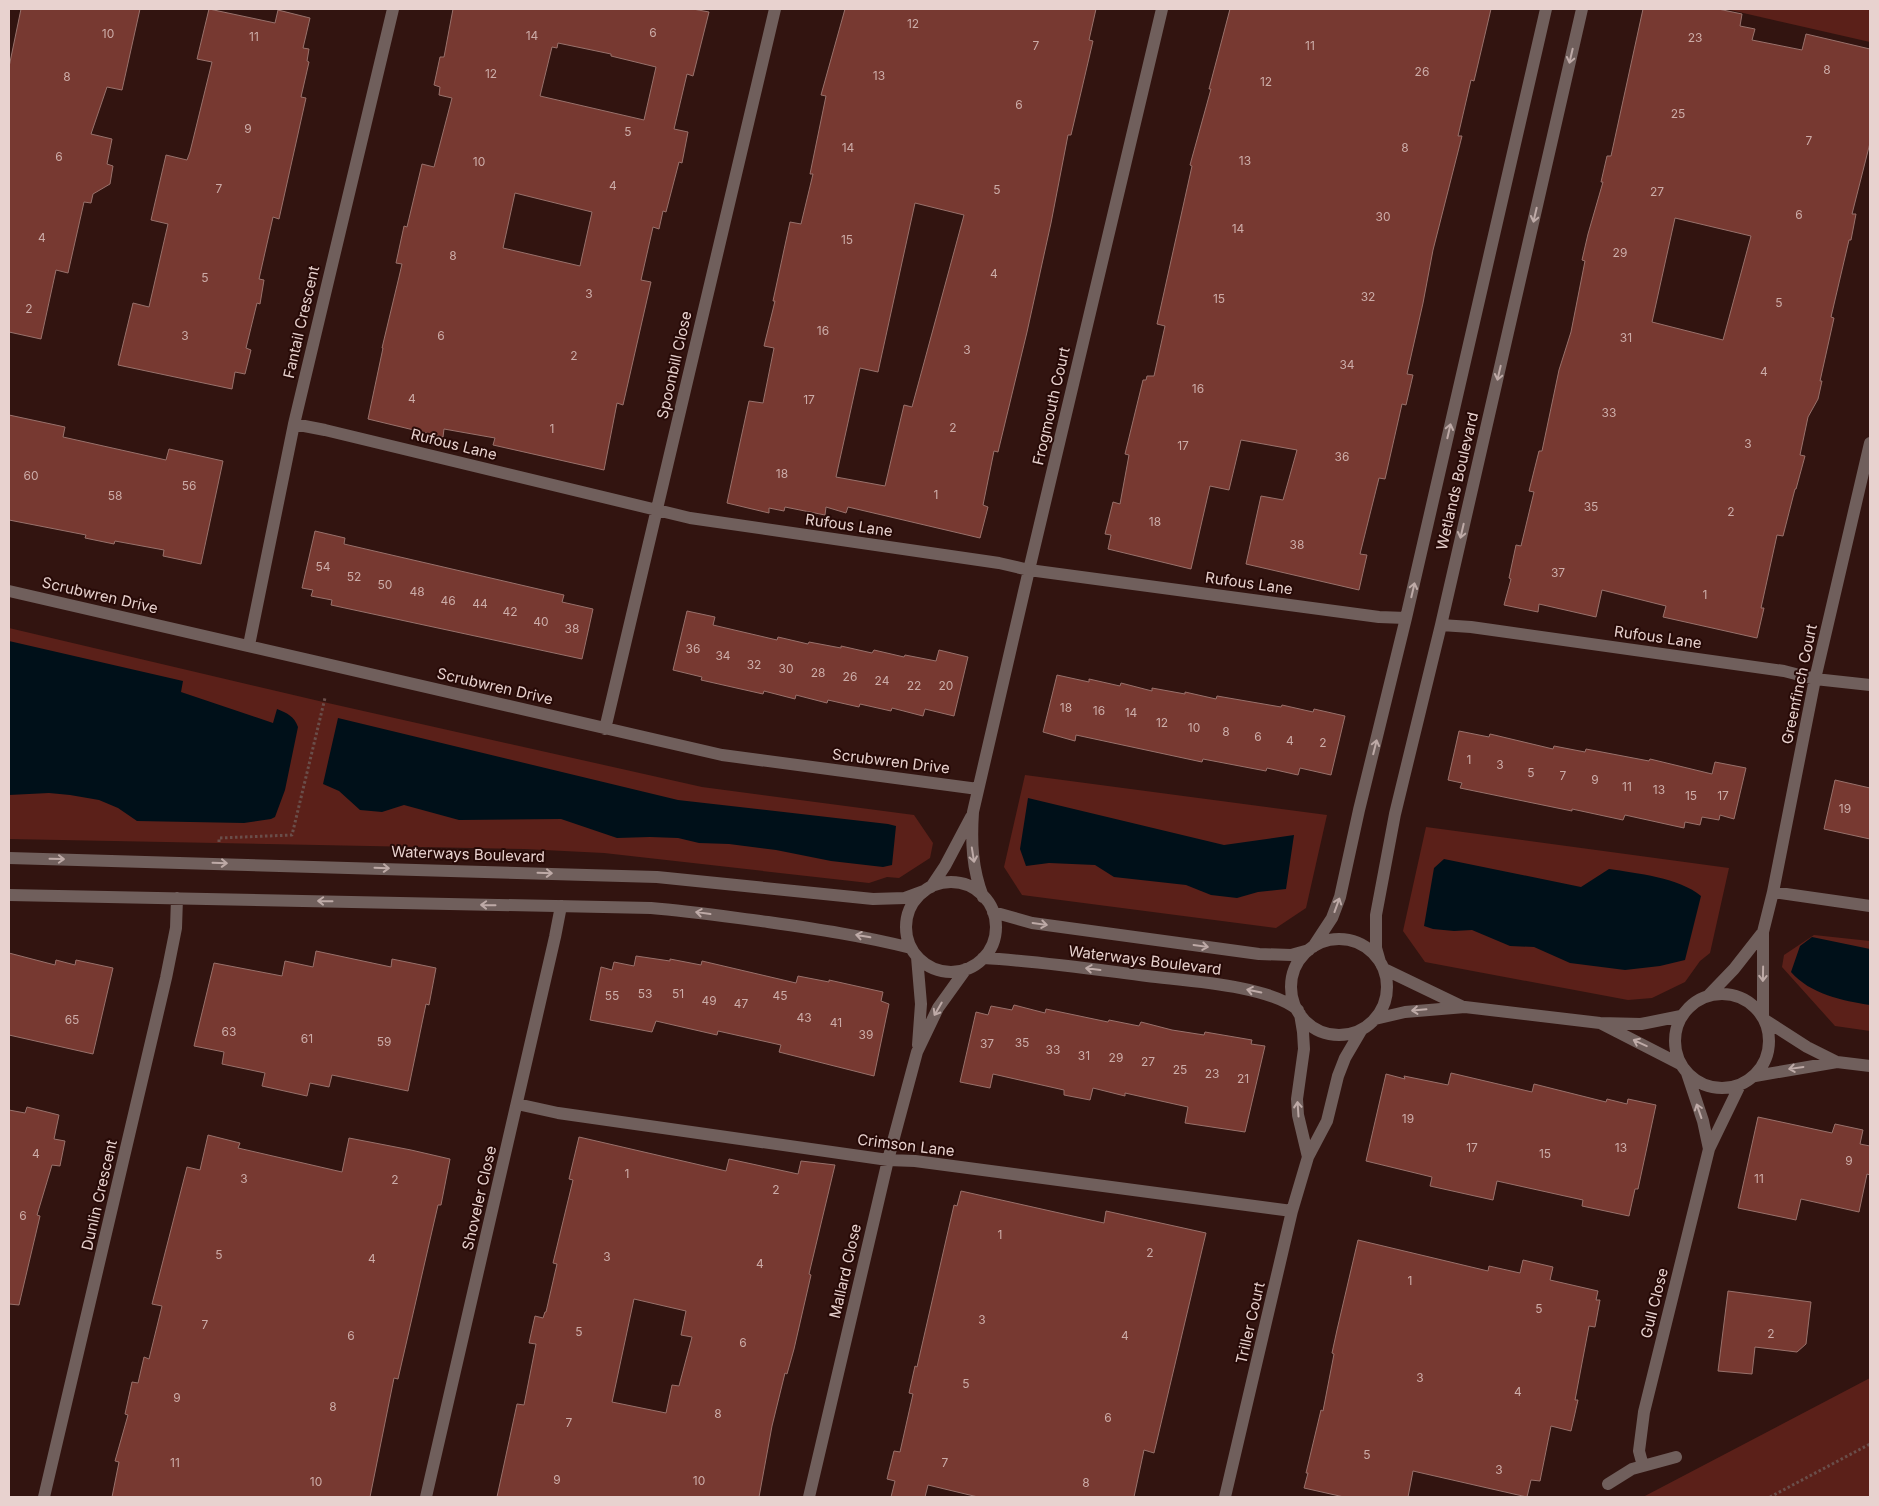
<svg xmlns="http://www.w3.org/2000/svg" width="1879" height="1506" viewBox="0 0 1879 1506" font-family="Inter,sans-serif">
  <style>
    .green { fill: #5b2019 }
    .water { fill: #001019 }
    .building { fill: #773931; stroke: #98716b; fill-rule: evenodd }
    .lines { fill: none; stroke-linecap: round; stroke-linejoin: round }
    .path { stroke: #6a4e4a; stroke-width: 3; stroke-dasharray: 2.5 2.5; stroke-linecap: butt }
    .minor { stroke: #705f5c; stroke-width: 12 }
    .oneway { stroke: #beaaa7 }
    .labels { text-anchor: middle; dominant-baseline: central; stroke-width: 4; stroke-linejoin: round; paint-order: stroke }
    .number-label { font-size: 12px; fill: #ccaca8 }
    .street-label { font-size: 15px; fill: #e8d2cf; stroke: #270a07 }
  </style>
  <rect width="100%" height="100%" fill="#321410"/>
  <path class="green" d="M1726,9H1870V42Z
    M9,628L319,701L702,787L914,815L933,843L930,858L899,878L887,877L869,883L604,853L524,849L9,839Z
    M1025,775L1327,815L1306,908L1276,928L1022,895L1004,867Z
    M1426,827L1729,868L1710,953L1700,961L1685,982L1652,998L1628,1000L1425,962L1403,931Z
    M1814,935L1870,941V1031L1835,1026L1782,967L1784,955Z
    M1870,1378V1497H1643Z"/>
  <path class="water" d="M9,641L183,681L181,692L273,723L277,709C287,713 294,716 298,727L285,790L275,817L271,819L244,823L137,821L118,808L99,800L70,795L49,793L9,795Z
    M338,718L678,800L888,824L896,826L892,865L883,867L831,861L776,850L729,844L699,843L678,838L650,837L617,838L561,819L459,820L404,805L382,812L360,810L339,791L323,784Z
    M1028,798L1224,845L1294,835L1286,889L1258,892L1237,898L1211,895L1186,885L1114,877L1095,865L1049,863L1026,866L1020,849Z
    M1444,859L1581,887L1609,869C1636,873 1680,878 1701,896L1685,960L1660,966L1625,970L1570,963L1534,947L1510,946L1472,930L1454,931L1433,929L1424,926L1434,868Z
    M1812,937L1870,949V1005C1843,1001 1810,994 1791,972L1800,946Z"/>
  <path class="building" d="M21,9H140L122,90L107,87L91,134L112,139L107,164L113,166L110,184L93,194L91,203L84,202L68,273L56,270L41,339L9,332V67Z
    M209,9L275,23L278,10L310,18L303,48L309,49L307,61L309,62L301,97L306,98L279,219L273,217L259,279L264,280L260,304L257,303L246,348L251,350L245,374L235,372L232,389L118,365L133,303L149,307L168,224L151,220L166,155L187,160L190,152L212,62L197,59Z
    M453,9H693L709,12L693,76L687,74L674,129L688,132L682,163L679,162L666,212L663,211L659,229L653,227L641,280L651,282L623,405L617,403L604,470L493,445L495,438L444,429L443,437L368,419L383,348H382L399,277L402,264L396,263L404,226L407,227L422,164L434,167L452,98L439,95L440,87L434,85L440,57H444ZM558,43L611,54V56L656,67L644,120L540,96L552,47L557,48ZM515,193L592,212L580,266L503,248Z
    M845,9H1096L1089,40L1093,41L1071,135H1068L1051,223L1027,332L998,452L994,451L983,505L988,507L980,538L848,507L846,513L826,507L825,515L785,507L784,511L769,508V513L727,503L749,401L763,403L774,348L764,346L775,301H773L790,222L801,224L813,174H810L826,96L821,95ZM915,203L964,215L912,407L904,405L885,486L836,477L860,368L878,372Z
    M1230,9H1491L1474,81L1471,80L1458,136H1462L1433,250L1423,303L1407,374L1413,375L1406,405L1402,404L1385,479L1379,478L1360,554L1367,555L1359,590L1246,564L1261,496L1283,500L1297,450L1241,440L1229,490L1210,486L1191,569L1108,549L1111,535L1105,534L1113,502L1120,504L1129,455L1125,454L1143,380H1146L1147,376H1154L1165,326L1157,324L1192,166L1190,165L1211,89H1209Z
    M1643,9H1718L1742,14L1740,26L1755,29L1752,40L1802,50L1806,34L1870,49V143L1852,214H1856L1851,240H1849L1831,317L1834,318L1820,381H1822L1818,399L1808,417L1800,455L1805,456L1796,489H1795L1783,536L1777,535L1761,608H1764L1757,638L1663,617L1666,606L1602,590L1596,617L1539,604L1538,612L1504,605L1511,579L1509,578L1516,545L1521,546L1534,492L1529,491L1539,451H1542L1559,370L1571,332L1585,261L1582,260L1588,234L1603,182H1601L1607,156H1611ZM1675,218L1751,236L1723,340L1652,322Z
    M9,415L65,427L63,437L166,460L169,449L223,461L201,564L163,556L164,550L115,541L114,544L85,538L86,535L9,520Z
    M315,531L345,538L344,544L564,595L562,602L593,609L582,659L331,605L332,600L311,596L313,590L302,588Z
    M687,611L715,617L713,625L777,640L778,637L808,644L809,642L841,648V646L872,653L874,650L904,657L905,655L936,661L939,650L968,657L954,716L925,709L923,716L892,708L891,711L860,704L859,707L828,700L827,703L796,695L795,699L764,691L763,694L701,680L702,677L673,670Z
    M1057,675L1089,682V679L1120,686L1121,683L1152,691V688L1185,694V692L1216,699L1217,696L1281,707L1282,705L1313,712L1314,709L1345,716L1331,775L1300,768L1298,775L1267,768L1266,771L1203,759L1202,762L1076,735L1075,741L1043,732Z
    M1459,731L1489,737L1490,734L1553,749L1554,746L1585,752L1586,749L1649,761L1650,759L1712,774L1715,762L1746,768L1734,819L1720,815L1719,820L1702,817L1700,825L1685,822L1684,828L1625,815L1623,820L1572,809V811L1460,788L1462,783L1448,780Z
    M1835,780L1870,788V839L1824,829Z
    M316,951L391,967L392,959L436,968L429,1005L426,1004L408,1091L332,1075L329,1087L310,1083L307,1096L262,1086L265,1073L222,1064L224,1052L194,1046L214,963L282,976L285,961L313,967Z
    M9,953L55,965L56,960L75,965L76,960L113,968L93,1054L9,1035Z
    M636,956L670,961V959L701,965L702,961L796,983L798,976L829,982V980L883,992L881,1001L889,1004L874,1076L779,1052L781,1045L718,1031L717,1035L656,1021L652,1032L590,1020L601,967L612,970L614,962L634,966Z
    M1014,1005L1045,1013L1046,1009L1108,1022L1109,1020L1139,1026L1141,1022L1172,1030L1204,1035L1205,1032L1252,1040L1251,1044L1265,1046L1245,1132L1185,1123L1188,1107L1125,1093V1096L1093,1088L1090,1100L1064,1095V1090L993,1074L990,1088L960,1082L976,1012L988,1015L991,1006L1012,1010Z
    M1451,1073L1532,1092L1534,1084L1606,1102L1607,1099L1627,1104L1628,1099L1656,1105L1638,1189H1635L1629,1216L1582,1206L1583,1200L1497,1181L1493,1200L1430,1186L1432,1177L1366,1161L1386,1074L1405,1079L1404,1076L1448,1085Z
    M27,1107L59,1115L54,1139L65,1141L60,1166L52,1165L37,1215L40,1216L19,1305L9,1304V1110L25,1113Z
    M1758,1117L1832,1133L1835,1124L1863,1130L1860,1144L1870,1146V1175L1867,1174L1859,1212L1801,1199L1796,1220L1738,1208Z
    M208,1135L240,1143L238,1148L342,1172L349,1138L411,1150L450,1159L441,1205H438L398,1379L394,1378L370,1497H112L119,1462L115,1461L128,1415L125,1414L132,1382L138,1383L144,1357L149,1359L162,1306L152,1304L187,1167L200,1170Z
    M579,1137L726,1171L729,1159L798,1174L801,1161L835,1165L809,1274L811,1275L794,1349L787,1374L785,1373L772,1426L759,1497H497L517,1404L524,1405L536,1344L529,1343L535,1316L543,1318L545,1312H546L557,1264L553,1263L573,1180L569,1179ZM634,1299L686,1311L681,1335L692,1337L679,1386L672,1385L666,1413L612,1402Z
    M961,1191L1104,1223L1106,1211L1206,1233L1154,1453L1144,1450L1134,1497H978L928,1485L925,1497H891L895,1481L887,1479L894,1451L900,1452L913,1394L909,1393L915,1366L917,1367L954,1205L957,1206Z
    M1358,1240L1488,1271L1489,1266L1520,1273L1523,1260L1553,1267L1550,1280L1598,1291L1596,1300H1600L1595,1327L1589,1326L1575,1400H1578L1571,1431L1551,1426L1540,1481L1531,1480L1527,1497L1413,1471L1408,1497H1344L1304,1488L1308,1473H1306L1321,1410L1323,1411L1334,1354L1332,1353L1337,1330Z
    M1728,1291L1811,1302L1806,1344L1797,1352L1755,1347L1752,1374L1718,1371Z"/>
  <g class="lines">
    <path class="path" d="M219,842V838L292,835L325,698
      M1770,1497L1870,1444"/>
    <path class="minor" d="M294,424L325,430L690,518L999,563L1029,570L1379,617L1406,618
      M9,591L722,755L978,789
      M1441,625L1471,627L1784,671L1815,679L1870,685
      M249,645L294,424L393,9
      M605,729L775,9
      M9,858L657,877L873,899L905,898L924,891
      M906 927a45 45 0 1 1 90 0a45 45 0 1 1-90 0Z
      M931,887L945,866L971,817
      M1773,892L1870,906
      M9,895L651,908C690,911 729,917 768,922C816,929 864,936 911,948
      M983,897C972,868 971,842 973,812L1029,570L1162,9
      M993,912L1032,923L1259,954L1291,955L1309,950
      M1291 987a48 48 0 1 1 96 0a48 48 0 1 1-96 0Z
      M1313,947L1332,918L1340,897L1359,810L1406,618L1546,9
      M917,957L921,1004L918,1045
      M983,958C1038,961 1092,969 1147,976C1187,981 1268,985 1298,1010
      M1380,962L1376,948V915L1395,814L1441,625L1582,9
      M1384,969L1463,1007
      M1675 1041a47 47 0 1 1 94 0a47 47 0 1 1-94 0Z
      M1709,995L1734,969L1763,932
      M1300,1014L1303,1032L1304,1049L1297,1099L1298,1115L1308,1157
      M1763,1016V932L1773,892L1815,679L1870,443
      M1375,1019L1405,1012L1465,1007L1600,1023L1641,1024L1681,1016
      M1765,1020L1807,1047L1837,1062
      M1602,1024L1680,1064
      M1687,1073L1703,1121L1709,1149
      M1755,1076L1837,1062L1870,1066
      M517,1104L558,1113L888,1160L915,1161L1292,1211
      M1643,1466L1639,1451L1644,1412L1709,1149L1740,1085
      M1608,1484L1632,1469L1676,1457
      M44,1497L166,978L176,928L177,898
      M426,1497L555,937L561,906
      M809,1497L888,1160L917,1052L938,1008L966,969
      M1225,1497L1292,1211L1308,1157L1327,1121L1338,1076L1345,1058L1362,1029"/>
  </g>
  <defs><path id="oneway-shaft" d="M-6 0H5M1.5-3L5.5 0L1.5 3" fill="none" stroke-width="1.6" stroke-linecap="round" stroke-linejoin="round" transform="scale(1.25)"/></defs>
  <g class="oneway">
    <use href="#oneway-shaft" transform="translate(1571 56) rotate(103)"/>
    <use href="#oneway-shaft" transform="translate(1535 215) rotate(103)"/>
    <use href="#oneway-shaft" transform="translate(1499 373) rotate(103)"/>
    <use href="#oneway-shaft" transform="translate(1449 431) rotate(-77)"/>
    <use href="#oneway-shaft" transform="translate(1462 531) rotate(103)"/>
    <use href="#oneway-shaft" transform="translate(1413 590) rotate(-77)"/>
    <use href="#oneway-shaft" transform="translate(1375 747) rotate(-76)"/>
    <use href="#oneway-shaft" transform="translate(973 855) rotate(81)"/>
    <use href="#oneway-shaft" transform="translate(57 859) rotate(1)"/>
    <use href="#oneway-shaft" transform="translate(220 863) rotate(2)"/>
    <use href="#oneway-shaft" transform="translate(382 868) rotate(2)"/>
    <use href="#oneway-shaft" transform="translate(545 873) rotate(2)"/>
    <use href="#oneway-shaft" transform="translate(325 901) rotate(-179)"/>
    <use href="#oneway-shaft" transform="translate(488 905) rotate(-179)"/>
    <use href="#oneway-shaft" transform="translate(1337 905) rotate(-70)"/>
    <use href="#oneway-shaft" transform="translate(703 913) rotate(-172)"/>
    <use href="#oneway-shaft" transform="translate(1040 924) rotate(8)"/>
    <use href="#oneway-shaft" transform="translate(863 936) rotate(-170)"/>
    <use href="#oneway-shaft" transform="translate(1201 946) rotate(8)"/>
    <use href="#oneway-shaft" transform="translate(1093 969) rotate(-173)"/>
    <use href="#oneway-shaft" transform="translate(1763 974) rotate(91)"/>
    <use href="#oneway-shaft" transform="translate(1254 991) rotate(-168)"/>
    <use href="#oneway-shaft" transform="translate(938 1009) rotate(120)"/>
    <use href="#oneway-shaft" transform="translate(1419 1010) rotate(175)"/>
    <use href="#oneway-shaft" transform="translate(1640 1043) rotate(-155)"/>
    <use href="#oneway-shaft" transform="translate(1796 1068) rotate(172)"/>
    <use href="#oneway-shaft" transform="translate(1298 1109) rotate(-94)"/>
    <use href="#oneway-shaft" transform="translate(1699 1111) rotate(-109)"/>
  </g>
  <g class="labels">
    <g class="number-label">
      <text x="913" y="23">12</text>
      <text x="653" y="32">6</text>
      <text x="108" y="33">10</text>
      <text x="532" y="35">14</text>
      <text x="254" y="36">11</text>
      <text x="1695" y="37">23</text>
      <text x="1036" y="45">7</text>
      <text x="1310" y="45">11</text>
      <text x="1827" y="69">8</text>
      <text x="1422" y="71">26</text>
      <text x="491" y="73">12</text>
      <text x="879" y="75">13</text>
      <text x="67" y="76">8</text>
      <text x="1266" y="81">12</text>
      <text x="1019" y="104">6</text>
      <text x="1678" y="113">25</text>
      <text x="248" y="128">9</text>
      <text x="628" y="131">5</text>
      <text x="1809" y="140">7</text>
      <text x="848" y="147">14</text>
      <text x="1405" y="147">8</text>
      <text x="59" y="156">6</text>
      <text x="1245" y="160">13</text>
      <text x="479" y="161">10</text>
      <text x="613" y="185">4</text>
      <text x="219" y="188">7</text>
      <text x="997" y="189">5</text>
      <text x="1657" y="191">27</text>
      <text x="1799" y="214">6</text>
      <text x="1383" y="216">30</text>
      <text x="1238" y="228">14</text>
      <text x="42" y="237">4</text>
      <text x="847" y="239">15</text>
      <text x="1620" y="252">29</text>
      <text x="453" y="255">8</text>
      <text x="994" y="273">4</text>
      <text x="205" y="277">5</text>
      <text x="589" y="293">3</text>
      <text x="1368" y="296">32</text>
      <text x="1219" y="298">15</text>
      <text x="1779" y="302">5</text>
      <text x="29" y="308">2</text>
      <text x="823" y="330">16</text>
      <text x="185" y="335">3</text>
      <text x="441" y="335">6</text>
      <text x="1626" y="337">31</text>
      <text x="967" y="349">3</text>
      <text x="574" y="355">2</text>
      <text x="1347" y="364">34</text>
      <text x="1764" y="371">4</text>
      <text x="1198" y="388">16</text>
      <text x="412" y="398">4</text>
      <text x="809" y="399">17</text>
      <text x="1609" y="412">33</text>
      <text x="953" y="427">2</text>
      <text x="552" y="428">1</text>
      <text x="1748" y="443">3</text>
      <text x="1183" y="445">17</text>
      <text x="1342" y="456">36</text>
      <text x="782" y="473">18</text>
      <text x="31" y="475">60</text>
      <text x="189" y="485">56</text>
      <text x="936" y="494">1</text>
      <text x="115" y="495">58</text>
      <text x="1591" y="506">35</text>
      <text x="1731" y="511">2</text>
      <text x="1155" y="521">18</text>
      <text x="1297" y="544">38</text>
      <text x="323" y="566">54</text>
      <text x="1558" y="572">37</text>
      <text x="354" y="576">52</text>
      <text x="385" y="584">50</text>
      <text x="417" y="591">48</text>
      <text x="1705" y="594">1</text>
      <text x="448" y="600">46</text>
      <text x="480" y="603">44</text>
      <text x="510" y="611">42</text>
      <text x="541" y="621">40</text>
      <text x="572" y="628">38</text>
      <text x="693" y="648">36</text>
      <text x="723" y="655">34</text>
      <text x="754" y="664">32</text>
      <text x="786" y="668">30</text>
      <text x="818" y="672">28</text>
      <text x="850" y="676">26</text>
      <text x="882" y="680">24</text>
      <text x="914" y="685">22</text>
      <text x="946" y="685">20</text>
      <text x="1066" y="707">18</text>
      <text x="1099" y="710">16</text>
      <text x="1131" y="712">14</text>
      <text x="1162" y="722">12</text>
      <text x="1194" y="727">10</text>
      <text x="1226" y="731">8</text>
      <text x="1258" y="736">6</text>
      <text x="1290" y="740">4</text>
      <text x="1323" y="742">2</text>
      <text x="1469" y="759">1</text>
      <text x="1500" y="764">3</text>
      <text x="1531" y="772">5</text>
      <text x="1563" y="775">7</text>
      <text x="1595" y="779">9</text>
      <text x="1627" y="786">11</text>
      <text x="1659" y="789">13</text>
      <text x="1691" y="795">15</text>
      <text x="1723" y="795">17</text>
      <text x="1845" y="808">19</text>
      <text x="645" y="993">53</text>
      <text x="678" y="993">51</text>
      <text x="612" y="995">55</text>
      <text x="780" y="995">45</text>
      <text x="709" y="1000">49</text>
      <text x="741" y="1003">47</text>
      <text x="804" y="1017">43</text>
      <text x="72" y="1019">65</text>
      <text x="836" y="1022">41</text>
      <text x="229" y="1031">63</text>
      <text x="866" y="1034">39</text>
      <text x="307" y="1038">61</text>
      <text x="384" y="1041">59</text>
      <text x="1022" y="1042">35</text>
      <text x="987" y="1043">37</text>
      <text x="1053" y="1049">33</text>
      <text x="1084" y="1055">31</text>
      <text x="1116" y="1057">29</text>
      <text x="1148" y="1061">27</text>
      <text x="1180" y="1069">25</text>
      <text x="1212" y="1073">23</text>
      <text x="1243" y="1078">21</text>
      <text x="1408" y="1118">19</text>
      <text x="1472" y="1147">17</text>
      <text x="1621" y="1147">13</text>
      <text x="36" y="1153">4</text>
      <text x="1545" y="1153">15</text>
      <text x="1849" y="1160">9</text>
      <text x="627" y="1173">1</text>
      <text x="244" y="1178">3</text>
      <text x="1759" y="1178">11</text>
      <text x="395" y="1179">2</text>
      <text x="776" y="1189">2</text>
      <text x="23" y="1215">6</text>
      <text x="1000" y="1234">1</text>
      <text x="1150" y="1252">2</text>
      <text x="219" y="1254">5</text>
      <text x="607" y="1256">3</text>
      <text x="372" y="1258">4</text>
      <text x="760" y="1263">4</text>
      <text x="1410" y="1280">1</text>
      <text x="1539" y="1308">5</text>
      <text x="982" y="1319">3</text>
      <text x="205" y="1324">7</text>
      <text x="579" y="1331">5</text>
      <text x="1771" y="1333">2</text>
      <text x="351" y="1335">6</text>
      <text x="1125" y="1335">4</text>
      <text x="743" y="1342">6</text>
      <text x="1420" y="1377">3</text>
      <text x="966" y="1383">5</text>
      <text x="1518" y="1391">4</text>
      <text x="177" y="1397">9</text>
      <text x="333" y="1406">8</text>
      <text x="718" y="1413">8</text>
      <text x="1108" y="1417">6</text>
      <text x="569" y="1422">7</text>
      <text x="1367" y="1454">5</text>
      <text x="175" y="1462">11</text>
      <text x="945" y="1462">7</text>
      <text x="1499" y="1469">3</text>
      <text x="557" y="1479">9</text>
      <text x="699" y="1480">10</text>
      <text x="316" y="1481">10</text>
      <text x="1086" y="1482">8</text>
    </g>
    <g class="street-label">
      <text transform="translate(301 322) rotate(-77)">Fantail Crescent</text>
      <text transform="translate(674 365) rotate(-77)">Spoonbill Close</text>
      <text transform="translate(1051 406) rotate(-77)">Frogmouth Court</text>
      <text transform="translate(454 444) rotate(14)">Rufous Lane</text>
      <text transform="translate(1457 481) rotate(-77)">Wetlands Boulevard</text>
      <text transform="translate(849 525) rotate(8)">Rufous Lane</text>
      <text transform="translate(1249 583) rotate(8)">Rufous Lane</text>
      <text transform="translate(100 595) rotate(13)">Scrubwren Drive</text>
      <text transform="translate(1658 637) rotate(8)">Rufous Lane</text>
      <text transform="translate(1799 684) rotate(-78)">Greenfinch Court</text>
      <text transform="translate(495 686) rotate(13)">Scrubwren Drive</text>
      <text transform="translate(891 761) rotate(7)">Scrubwren Drive</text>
      <text transform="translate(468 854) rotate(2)">Waterways Boulevard</text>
      <text transform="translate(1145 960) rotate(7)">Waterways Boulevard</text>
      <text transform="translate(906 1145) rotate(7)">Crimson Lane</text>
      <text transform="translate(99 1195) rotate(-77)">Dunlin Crescent</text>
      <text transform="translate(479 1198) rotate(-77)">Shoveler Close</text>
      <text transform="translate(845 1271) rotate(-77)">Mallard Close</text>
      <text transform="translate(1654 1303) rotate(-76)">Gull Close</text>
      <text transform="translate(1250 1323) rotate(-77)">Triller Court</text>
    </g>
  </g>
  <rect width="1879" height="1506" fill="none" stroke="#e8d2cf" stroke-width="20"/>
</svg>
